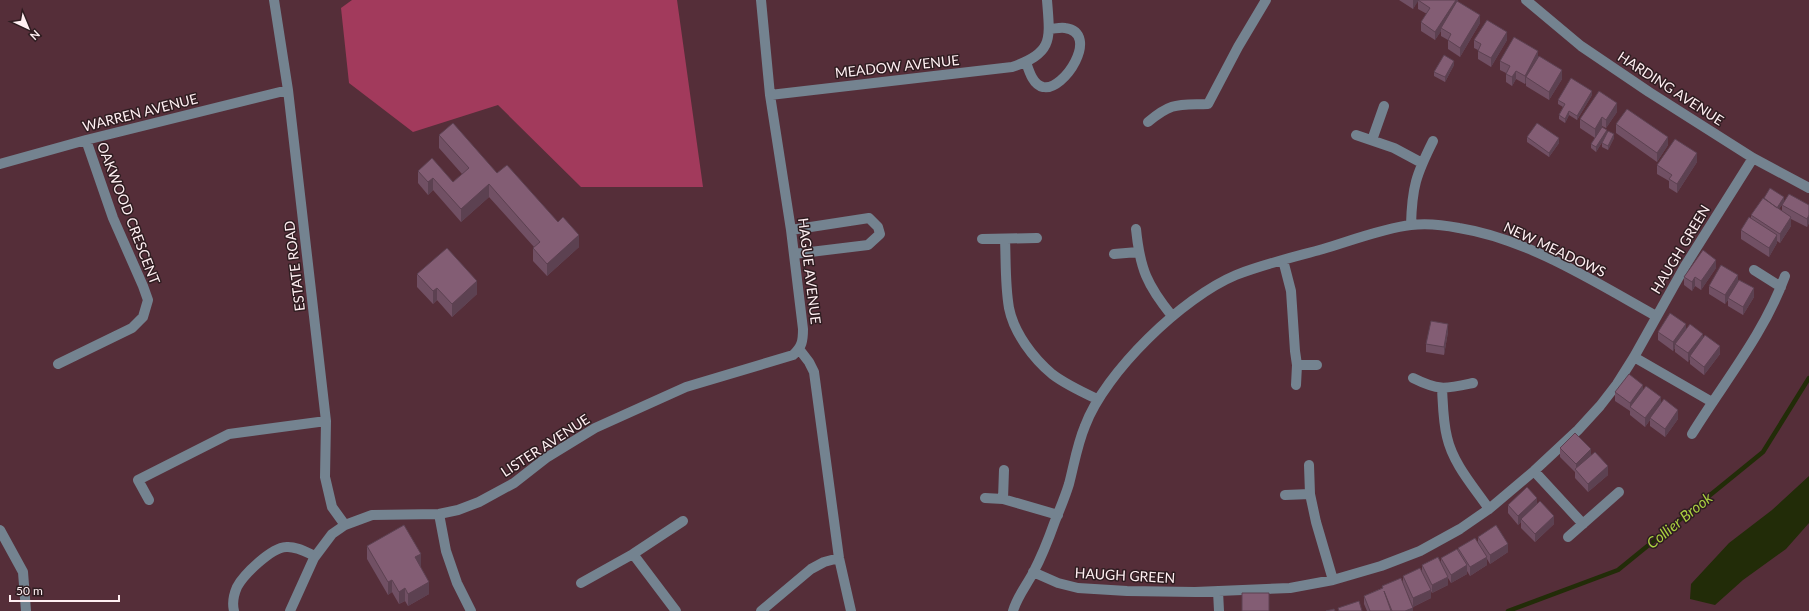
<svg xmlns="http://www.w3.org/2000/svg" width="1809" height="611" viewBox="0 0 1809 611" font-family="Lato,sans-serif">
  <style>
    .green { fill: #a23a5c }
    .water { fill: #222c08 }
    .lines { fill: none; stroke-linecap: round; stroke-linejoin: round }
    .stream { stroke: #222c08; stroke-width: 4.5 }
    .minor { stroke: #748390; stroke-width: 10 }
    .wall { fill: #715064 }
    .shaded-wall { fill: #5c4151 }
    .building { fill: #835d74; stroke: #5c4151 }
    .labels { text-anchor: middle; dominant-baseline: central; stroke-width: 3; stroke-linejoin: round; paint-order: stroke }
    .street-label { font-size: 14px; fill: #ffeff2; stroke: #2f1d21 }
    .water-label { font-size: 15px; font-style: italic; fill: #abd140; stroke: #2f1d21 }
  </style>
  <rect width="100%" height="100%" fill="#552e39"/>
  <path class="green" d="M352,0H677L703,187H581L498,105L413,132L349,83L341,8Z"/>
  <path class="water" d="M1809,476V523L1786,549L1743,580L1715,605L1690,599L1691,584L1729,543L1772,510Z"/>
  <g class="lines">
    <path class="stream" d="M1508,611L1618,570L1763,452L1809,378"/>
    <path class="minor" d="M274,0L288,90L326,421L325,477L332,507L345,525
      M1526,0L1581,46L1649,92L1753,158L1809,188
      M1026,62C1029,71 1033,85 1043,87C1064,92 1101,33 1065,28C1060,27 1054,29 1049,29
      M770,95L1012,67C1054,53 1050,39 1047,0
      M1148,122C1172,102 1177,105 1208,104L1238,47L1266,0
      M1356,135L1394,148L1422,163
      M1372,140L1384,106
      M0,164L86,140L288,90
      M1411,225C1412,187 1416,175 1433,141
      M1136,229C1140,269 1147,285 1172,316
      M791,230L869,218L878,227L880,234L868,245L794,254
      M982,239L1037,238
      M1005,239C1006,262 1005,285 1009,308C1014,333 1033,358 1052,374C1065,384 1082,392 1097,399
      M1114,254L1138,252
      M1283,260L1291,291L1295,351L1297,365L1296,385
      M1754,270L1781,287
      M799,349L809,362L814,372L839,558L851,611
      M1634,357L1712,402
      M58,364L132,328L143,317L148,300L143,286L113,218L86,140
      M1297,365H1317
      M1413,378C1439,391 1445,389 1473,383
      M1442,388C1443,405 1443,421 1447,437C1453,464 1474,487 1489,509
      M1692,434C1724,382 1764,334 1785,276
      M1309,465L1310,494L1316,522L1333,580
      M1534,471L1583,524
      M1285,495L1310,494
      M985,498L1003,499L1058,515
      M1003,499L1004,470
      M149,500L138,480L229,434L326,421
      M439,514L446,551L457,583L471,611
      M0,530L23,572L26,611
      M1568,537L1619,492
      M633,554L676,611
      M1033,572L1058,583L1078,588L1127,591L1195,592L1290,588L1333,580L1381,566L1420,551L1460,529L1489,509L1534,471L1578,430L1600,406L1617,384L1634,357L1685,266L1753,158
      M581,583L633,554L683,521
      M1218,591L1219,611
      M234,611C232,603 234,594 237,587C244,574 271,548 286,547C296,546 306,552 315,556
      M290,611L314,558L332,534L345,525L372,515L439,514L458,510L479,502L514,483L546,458L595,428L686,387L793,355C802,347 803,341 803,329L791,230L770,95L761,0
      M761,611L811,569L824,562L839,558
      M1013,611C1017,597 1026,586 1033,573C1042,556 1049,538 1055,521C1060,509 1065,497 1069,484C1074,465 1077,445 1085,426C1105,372 1183,297 1236,275C1264,264 1294,257 1323,249C1350,241 1384,228 1411,225C1426,223 1444,225 1459,228C1528,239 1595,282 1656,316"/>
  </g>
  <path class="wall" d="M1399,0H1458V2L1480,23L1460,57L1448,49V40L1441,36V31L1435,40L1421,31V22L1427,14L1418,9V0L1413,9Z
    M1474,40H1507L1491,67L1478,59V50L1474,48Z
    M1538,57L1562,79L1549,100L1526,86V82L1525,84L1516,79L1512,86L1506,82V73L1500,70V61Z
    M1454,65L1445,82L1434,76V72Z
    M1592,95L1577,120L1569,115L1565,123L1559,119V115L1563,107L1558,104V100Z
    M1617,112L1606,128L1602,126L1595,138L1580,128V119Z
    M1616,124L1668,145L1657,162L1616,133Z
    M1607,133L1614,138L1608,150L1602,147V143L1606,136L1596,152L1591,148V144Z
    M439,135L497,173L579,247L547,276L533,261V248L534,247L489,197L461,222L433,190L428,195L418,183V171L453,182L462,174L439,148Z
    M1527,137L1559,143L1549,157L1527,142Z
    M1697,162L1677,193L1669,188V181L1657,174V165Z
    M1784,202L1779,209L1782,211V205H1809V223L1807,227L1791,219V226L1780,243L1777,241V243L1769,257L1741,239V230L1751,218V215Z
    M1716,268L1701,290L1695,286L1692,291L1684,285V277Z
    M417,274L477,294L452,317L437,300L433,304L417,287Z
    M1738,281L1754,297L1743,315L1728,306V300L1725,304L1709,294V286Z
    M1686,330L1703,338L1720,354L1704,375L1690,364V359L1688,362L1675,352V348L1673,351L1658,340V332Z
    M1448,332L1444,355L1426,352V344Z
    M1615,392L1661,403L1678,419L1665,437L1650,426V420L1645,427L1630,415V411L1615,401Z
    M1560,448L1591,455L1608,475L1588,492L1575,478V472L1560,457Z
    M1537,504L1554,524L1535,542L1521,528V522L1518,525L1508,513V505Z
    M1478,537L1508,552L1490,564L1487,559V565L1470,576L1467,571V574L1451,583L1448,578V585L1432,593L1428,585L1431,598L1413,607L1406,590L1413,611H1367L1364,604V596L1382,588V586L1403,584V576L1422,573V565L1441,564V558L1458,550V548L1478,542Z
    M367,546L421,566L420,567L429,594L408,606L405,601L399,604L392,592L388,595L367,559Z"/>
  <path class="shaded-wall" d="M1413,0H1419L1413,9Z
    M1456,0H1458V5L1441,28V31L1435,40V32Z
    M1480,15V23L1460,57V48Z
    M1507,32V40L1491,67V58Z
    M1538,51V60L1526,77V82L1525,84V76Z
    M1454,61V65L1445,82V77Z
    M1562,70V79L1549,100V92Z
    M1516,71V79L1512,86V77Z
    M1592,91V95L1577,120V116Z
    M1617,103V112L1606,128V120Z
    M1569,111V115L1565,123V119Z
    M1602,117V126L1595,138V129Z
    M1607,130V134L1596,152V147Z
    M1614,134V138L1608,150V146Z
    M1668,137V145L1657,162V153Z
    M1559,138V143L1549,157V153Z
    M1697,153V162L1677,193V184Z
    M433,178V190L428,195V182Z
    M489,184V197L461,222V209Z
    M1784,197V202L1777,212V208Z
    M1809,215V223L1807,227V219Z
    M1791,217V226L1780,243V234Z
    M579,235V247L547,276V264Z
    M1777,235V243L1769,257V248Z
    M1716,260V268L1701,290V281Z
    M1738,275V284L1728,298V300L1725,304V295Z
    M1695,277V286L1692,291V282Z
    M477,281V294L452,317V304Z
    M437,288V300L433,304V291Z
    M1754,288V297L1743,315V307Z
    M1448,324V332L1444,355V347Z
    M1686,324V332L1675,344V348L1673,351V342Z
    M1703,334V342L1690,356V359L1688,362V353Z
    M1720,346V354L1704,375V367Z
    M1643,385V393L1630,407V412V403Z
    M1661,397V405L1650,418V420L1645,427V418Z
    M1678,410V419L1665,437V429Z
    M1591,449V458L1576,470V464Z
    M1608,466V475L1588,492V484Z
    M1537,498V507L1521,519V522L1518,525V516Z
    M1554,516V524L1535,542V534Z
    M1508,544V552L1490,564V555Z
    M421,554V566L415,570V557Z
    M1487,557V565L1470,576V567Z
    M1467,565V574L1451,583V575Z
    M1448,577V585L1432,593V585Z
    M392,580V592L388,595V582Z
    M429,582V594L408,606V594Z
    M405,588V601L399,604V592Z
    M1431,590V598L1413,607V598Z
    M1413,608V611H1405Z"/>
  <path class="building" d="M1418,0H1456L1435,32L1421,22L1430,8Z
    M1457,1L1480,15L1460,48L1448,40L1451,34L1441,28Z
    M1487,20L1507,32L1491,58L1478,51L1481,44L1474,40Z
    M1514,37L1538,51L1525,76L1516,71L1512,77L1506,74L1510,66L1500,61Z
    M1444,55L1454,61L1445,77L1434,72Z
    M1539,56L1562,70L1549,92L1526,77Z
    M1571,78L1592,91L1577,116L1569,111L1565,119L1559,115L1565,104L1558,100Z
    M1599,91L1617,103L1606,120L1602,117L1595,129L1580,119Z
    M1627,109L1668,137L1657,153L1616,124Z
    M453,123L497,173L507,165L558,222L563,217L579,235L547,264L533,248L540,242L489,184L461,209L433,178L428,182L418,171L432,158L453,182L469,168L439,135Z
    M1537,123L1559,138L1549,153L1527,137Z
    M1602,127L1607,130L1596,147L1591,144Z
    M1608,131L1614,134L1608,146L1602,143Z
    M1675,139L1697,153L1677,184L1669,179L1672,175L1657,165Z
    M1770,188L1784,197L1777,208L1764,198Z
    M1789,194L1809,205V215L1807,219L1782,205Z
    M1763,198L1791,217L1780,234L1751,215Z
    M1749,217L1777,235L1769,248L1741,230Z
    M447,248L477,281L452,304L437,288L433,291L417,274Z
    M1703,250L1716,260L1701,281L1695,277L1692,282L1684,277Z
    M1721,265L1738,275L1725,295L1709,286Z
    M1739,280L1754,288L1743,307L1728,298Z
    M1670,313L1686,324L1673,342L1658,332Z
    M1431,321L1448,324L1444,347L1426,344Z
    M1690,324L1703,334L1688,353L1675,344Z
    M1705,335L1720,346L1704,367L1690,356Z
    M1629,374L1643,385L1630,403L1615,392Z
    M1646,386L1661,397L1645,418L1630,407Z
    M1664,399L1678,410L1665,429L1650,418Z
    M1575,433L1591,449L1576,464L1560,448Z
    M1595,452L1608,466L1588,484L1575,469Z
    M1527,487L1537,498L1518,516L1508,505Z
    M1540,501L1554,516L1535,534L1521,519Z
    M404,525L421,554L415,557L429,582L408,594L405,588L399,592L392,580L388,582L367,546Z
    M1496,525L1508,544L1490,555L1478,537Z
    M1475,538L1487,557L1470,567L1458,548Z
    M1457,549L1467,565L1451,575L1441,558Z
    M1438,557L1448,577L1432,585L1422,565Z
    M1420,568L1431,590L1413,598L1403,576Z
    M1401,578L1413,608L1405,611H1392L1384,591L1391,611H1370L1364,596L1383,588L1382,586Z
    M1242,593H1269V611H1242Z
    M1359,601L1362,611H1339L1338,608Z
    M1334,609L1335,611H1326Z"/>
  <g class="labels">
    <g class="street-label">
      <text transform="translate(897 66) rotate(-6)">MEADOW AVENUE</text>
      <text transform="translate(1671 88) rotate(33)">HARDING AVENUE</text>
      <text transform="translate(140 112) rotate(-14)">WARREN AVENUE</text>
      <text transform="translate(129 213) rotate(69)">OAKWOOD CRESCENT</text>
      <text transform="translate(1555 249) rotate(25)">NEW MEADOWS</text>
      <text transform="translate(1680 249) rotate(-59)">HAUGH GREEN</text>
      <text transform="translate(294 266) rotate(-97)">ESTATE ROAD</text>
      <text transform="translate(810 271) rotate(83)">HAGUE AVENUE</text>
      <text transform="translate(545 445) rotate(-33)">LISTER AVENUE</text>
      <text transform="translate(1125 575) rotate(3)">HAUGH GREEN</text>
    </g>
    <g class="water-label">
      <text transform="translate(1679 520) rotate(-39)">Collier Brook</text>
    </g>
  </g>
  <g transform="translate(28 28) rotate(136)" stroke="#2f1d21" stroke-width="3" paint-order="stroke">
  <path d="M0-3L7 15L0 10L-7 15Z" fill="#ffeff2"/>
  <text y="-6" font-size="11" font-weight="bold" text-anchor="middle" fill="#ffeff2">N</text>
  </g>
  <path d="M10 595v6h109v-6" fill="none" stroke="#ffeff2" stroke-width="2"/>
  <text x="16" y="595" font-size="12" fill="#ffeff2" stroke="#2f1d21" stroke-width="3" paint-order="stroke">50 m</text>
</svg>
